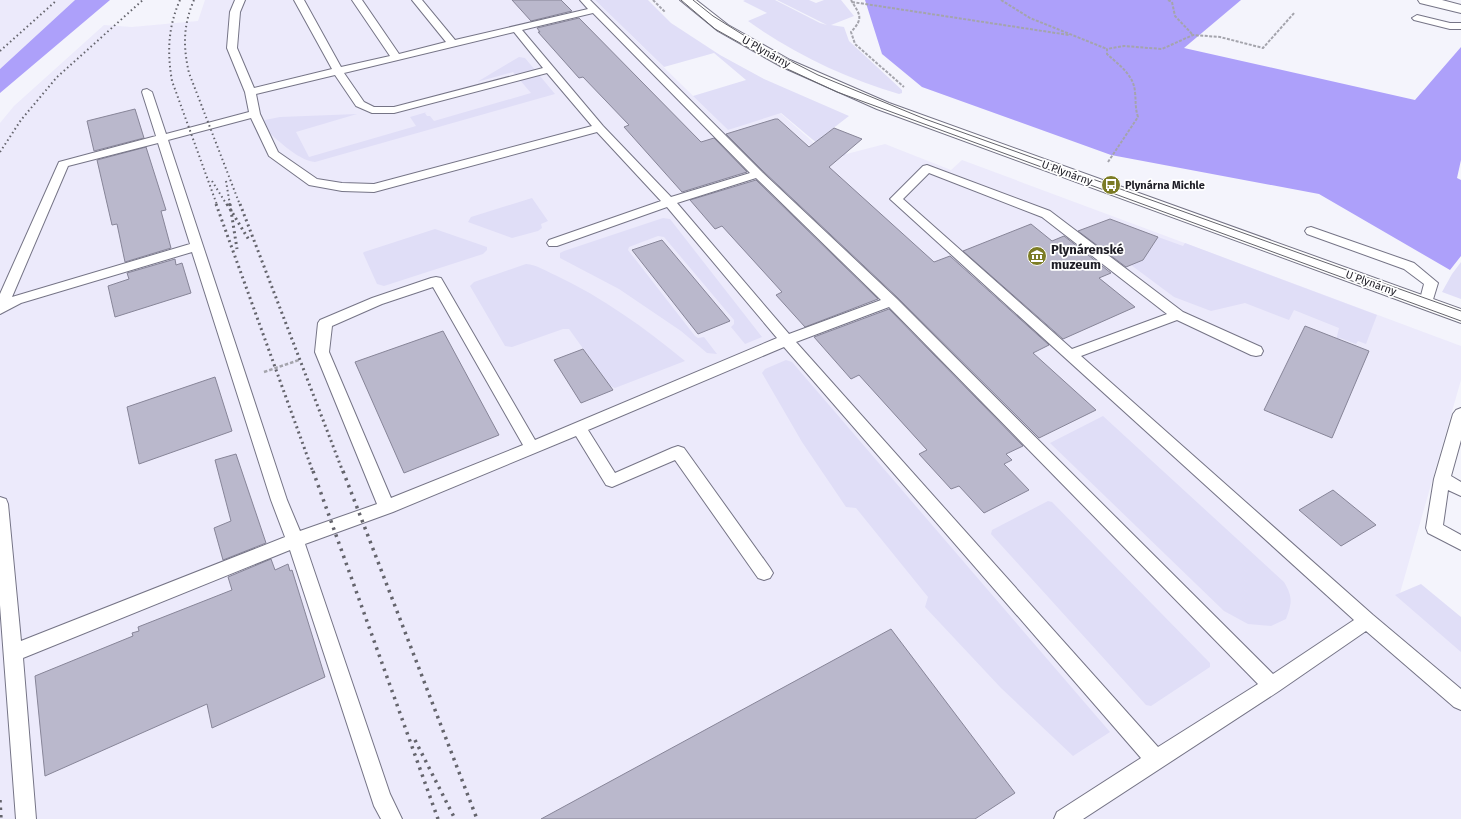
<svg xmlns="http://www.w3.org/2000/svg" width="1461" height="819" viewBox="0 0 1461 819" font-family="'Fira Sans',sans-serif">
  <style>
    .built { fill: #eceafb }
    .green { fill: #e0def7 }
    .forest { fill: #ada0fa }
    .building { fill: #bab8cc; stroke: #878598 }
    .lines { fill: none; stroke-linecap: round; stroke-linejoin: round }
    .service-casing { stroke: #757486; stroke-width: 2 }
    .minor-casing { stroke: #757486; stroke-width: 2 }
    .tertiary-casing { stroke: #757486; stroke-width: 2 }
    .path-far1 { stroke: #a4a4ac; stroke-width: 2; stroke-dasharray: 3 1.5; stroke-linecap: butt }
    .path { stroke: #a4a4ac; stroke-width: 2.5; stroke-dasharray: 3.5 2; stroke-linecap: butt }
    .service { fill: #fff; fill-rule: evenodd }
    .minor { fill: #fff; fill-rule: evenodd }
    .tertiary { fill: #fff; fill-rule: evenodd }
    .tram { stroke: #64646c; stroke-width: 1 }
    .rail-far2 { stroke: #64646c; stroke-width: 2; stroke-dasharray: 1.5 3; stroke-linecap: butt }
    .rail-far1 { stroke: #64646c; stroke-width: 3; stroke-dasharray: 2 3.5; stroke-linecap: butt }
    .rail { stroke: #64646c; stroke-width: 3.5; stroke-dasharray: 2.5 5; stroke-linecap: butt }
    .labels { text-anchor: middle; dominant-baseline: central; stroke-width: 3.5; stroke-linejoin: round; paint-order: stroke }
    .far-street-label { font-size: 11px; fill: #1e1d25; stroke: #fff }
    .far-poi-label { font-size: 11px; font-weight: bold; fill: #1e1d25; stroke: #fff; text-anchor: start }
    .poi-label { font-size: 13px; font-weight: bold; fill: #1e1d25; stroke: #fff; text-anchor: start }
  </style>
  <rect width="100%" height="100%" fill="#f4f4fc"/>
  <path class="built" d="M0,0H75L0,69Z
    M205,0H595L728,130L778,111L831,158L885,144L951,170L962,160L1461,346V380L1400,593L1461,645V819H0V123L14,106L104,25L132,27L198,21Z"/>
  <path class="green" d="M595,0H648L671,23L720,55L764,79L849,116L823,136L851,148L844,156L831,155L781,113L728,130L693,96L746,80L714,53L664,67Z
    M745,0H775L820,23L827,25L777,0H809L816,3L824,0H841L854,16L831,25L844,27L849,41L902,90V93L899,94C847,79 792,53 748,21L767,13L743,1Z
    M519,57L525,58L555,94L315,162C298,161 273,136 260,124L265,120L280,117L357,114L296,132L309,157L416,126L410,117L427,112L425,113L427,116H430L434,121L531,93L513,72L477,82Z
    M532,198L548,221L541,224L542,228L538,231L512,238L468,222L471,217Z
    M663,218L670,219L762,337L745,344L731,327L734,324V320L664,237L658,236L629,247L628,250L695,336L698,338L704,337L717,354L707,353L681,331L619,289L560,258V253L564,251Z
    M435,229L487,247V250L483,254L384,286L377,284L363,253L364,252Z
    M1158,237L1183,246L1185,243L1377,315L1366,344L1358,341L1356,344L1340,338L1338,341L1336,340L1339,328L1294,310L1289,320L1245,303L1211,311L1174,297L1131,265L1143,260Z
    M1461,262V299L1442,292L1452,274Z
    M526,264C537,265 546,271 555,275C602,297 645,328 685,361L615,388L610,386L569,329H563L512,347L505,346L470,286L474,282Z
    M786,360L792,362L1110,732L1073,756L1001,688L925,607L928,597L856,508L846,507L802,442L762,373L765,369Z
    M1103,416L1284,582C1293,597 1292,603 1286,619L1271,626L1248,624L1224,611L1050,443Z
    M1048,501L1052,502L1210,663V667L1151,706L1146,705L991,534L992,530Z
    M1421,584L1461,617V652L1395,595Z"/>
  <path class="forest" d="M75,0H110L0,93V69Z
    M865,0H1241L1184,48L1415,100L1461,47V160L1457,178L1461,180V256L1450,270L1319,194L1111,155L922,87L882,54Z"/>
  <path class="building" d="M512,0H561L572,11L531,21Z
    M579,18L701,142L714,138L747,172L682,192L624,127L629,125L583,77L579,78L538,32H540L537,28Z
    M135,109L144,138L94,151L87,121Z
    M775,119H778L809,147L834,128L862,139L829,167L934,262L950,256L1049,345L1033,353L1096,410L1039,438L897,297L763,171L726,134Z
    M146,147L166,210L161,211L171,248L125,262L117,224L112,225L97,160Z
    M756,180L878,299L805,327L776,295L782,292L722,226L715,229L690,200Z
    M1110,219L1158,237L1143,260L1126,267L1078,231Z
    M1031,224L1052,241L1064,236L1111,273L1099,278L1135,307L1063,339L963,251Z
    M662,240L730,321L698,334L632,250Z
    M175,259L176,265L182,263L191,293L115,317L108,286L129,279L127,273Z
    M889,309L1023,446L1006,454L1012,460L1004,464L1029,490L984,513L959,486L951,489L919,454L927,450L859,375L851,379L814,337Z
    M1305,326L1369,351L1332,438L1264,410Z
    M443,331L499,435L404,473L355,362Z
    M583,349L613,390L581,403L554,360Z
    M215,377L232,431L139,464L127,407Z
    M236,454L266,543L223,560L214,528L231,521L215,460Z
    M1333,490L1376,525L1341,546L1299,510Z
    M271,559L275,570L288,564L290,571L292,570L325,677L212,728L207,704L45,776L35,676L133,636L132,633L139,631L138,627L232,590L228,577Z
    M891,629L1015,793L975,819H541Z"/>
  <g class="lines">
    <defs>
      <path id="service" d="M235,0H245L240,12L237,48L254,88L332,69L294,0H304L341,67L390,56L352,0H362L399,54L446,42L412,0H422L455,40L588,9L580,0H590L762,172L896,298L1273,674L1354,620L890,199L923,166L927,165L1050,211L1183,312L1261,347L1263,351L1261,355L1256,356L1251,355L1177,320L1081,356L1373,615L1461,689V710L1454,707L1366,631L1279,691L1083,819H1054L1057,812L1141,758L784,347L588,430L615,473L672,448L678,446L684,448L770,568L773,573L770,578L764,580L758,578L675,460L612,487L606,485L576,436L393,512L305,544L390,794L402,819H381L374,806L290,550L23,658L36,819H16L0,605V497L6,499L8,504L21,641L285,537L271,500L192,252L21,303L0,314V294L59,162L156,136L142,92L143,90L147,89L152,92L166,134L249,112L245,92L227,48L230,12ZM593,13L750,173L671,197L603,126L522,30ZM514,32L543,68L394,107H374L364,102L344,73ZM547,73L592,126L374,184L342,183L317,179L278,152L260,114L256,94L335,75L356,106L372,113H394ZM251,118L269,156L309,185L342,191L374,192L597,132L661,201L549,240L547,243L549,246H557L667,207L777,338L535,440L441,278L436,277L431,278L372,298L320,320L318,323L315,352L377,504L300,531L287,500L168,140ZM158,143L190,244L12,297L68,166ZM929,173L1042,217L1167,314L1072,349L903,199ZM756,178L881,300L789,334L677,203ZM433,287L523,445L391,498L329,352L332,326L382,304ZM889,307L1258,684L1158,747L796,342Z
        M1417,15L1450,23H1461V29H1450L1414,20L1412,18Z
        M1311,227L1414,263L1438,283L1431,306L1426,308L1421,306L1419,303L1424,284L1404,269L1307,234L1305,231L1307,228Z
        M1461,408V440L1451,476L1461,482V496L1448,490L1443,525L1461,535V550L1428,533L1426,528L1434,479L1453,414L1456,410Z"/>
      <path id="minor" d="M1418,0H1442L1461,5V13L1420,3Z"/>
      <path id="tertiary" d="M680,0H696L728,25L790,60L889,103L1461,309V323L877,109L780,66L718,31Z"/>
    </defs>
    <use href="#service" class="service-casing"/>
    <use href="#minor" class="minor-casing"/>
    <use href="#tertiary" class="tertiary-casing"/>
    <path class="path-far1" d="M653,0L665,12
      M851,0C860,15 864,18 851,32L855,44L904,87
      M1001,0L1030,18L1107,49
      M1168,0L1172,2L1175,16L1193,35
      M852,2L1069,35
      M1108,162L1138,117C1135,108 1136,101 1135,92C1134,75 1118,64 1107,54V49L1124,46L1162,49L1193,35L1220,37L1263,48L1295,12"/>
    <path class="path" d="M264,372L299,360"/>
    <use href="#service" class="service"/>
    <use href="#minor" class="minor"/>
    <use href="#tertiary" class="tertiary"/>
    <path class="tram" d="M681,0L715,29L781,66L837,92L1461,321
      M693,0L713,16L761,46L818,75L925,119L1461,311"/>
    <path class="rail-far2" d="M180,0C168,27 167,52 172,81L217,205
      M194,0C183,25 183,47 189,73L240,205
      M0,51L57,0
      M0,152L21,120L57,77L143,0
      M212,181L227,205
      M226,181L230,205"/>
    <path class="rail-far1" d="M216,204L313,472
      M227,204L249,240
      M230,204L237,249
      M240,204L343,472"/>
    <path class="rail" d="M313,471L438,819
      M343,471L477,819
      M415,740L455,819
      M0,800L1,819"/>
  </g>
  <defs>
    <symbol id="bus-disc" viewBox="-11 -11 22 22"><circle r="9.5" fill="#7c7c25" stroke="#fff"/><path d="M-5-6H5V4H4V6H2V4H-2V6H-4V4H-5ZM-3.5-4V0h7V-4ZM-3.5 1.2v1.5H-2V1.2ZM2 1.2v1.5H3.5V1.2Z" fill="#fff"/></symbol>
    <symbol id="museum-disc" viewBox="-11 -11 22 22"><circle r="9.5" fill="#7c7c25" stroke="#fff"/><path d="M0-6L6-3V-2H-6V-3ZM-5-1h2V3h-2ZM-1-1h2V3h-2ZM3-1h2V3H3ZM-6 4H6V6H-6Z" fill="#fff"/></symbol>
  </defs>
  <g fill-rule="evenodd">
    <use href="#bus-disc" x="1100" y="174" width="22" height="22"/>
    <use href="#museum-disc" x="1026" y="245" width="22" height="22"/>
  </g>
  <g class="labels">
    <g class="far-street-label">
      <text transform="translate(766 52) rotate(29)">U Plynárny</text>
      <text transform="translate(1067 173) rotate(20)">U Plynárny</text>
      <text transform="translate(1371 283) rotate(20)">U Plynárny</text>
    </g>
    <g class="far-poi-label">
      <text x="1125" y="185">Plynárna Michle</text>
    </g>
    <g class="poi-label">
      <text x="1051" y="249">Plynárenské<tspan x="1051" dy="15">muzeum</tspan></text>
    </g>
  </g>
</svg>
